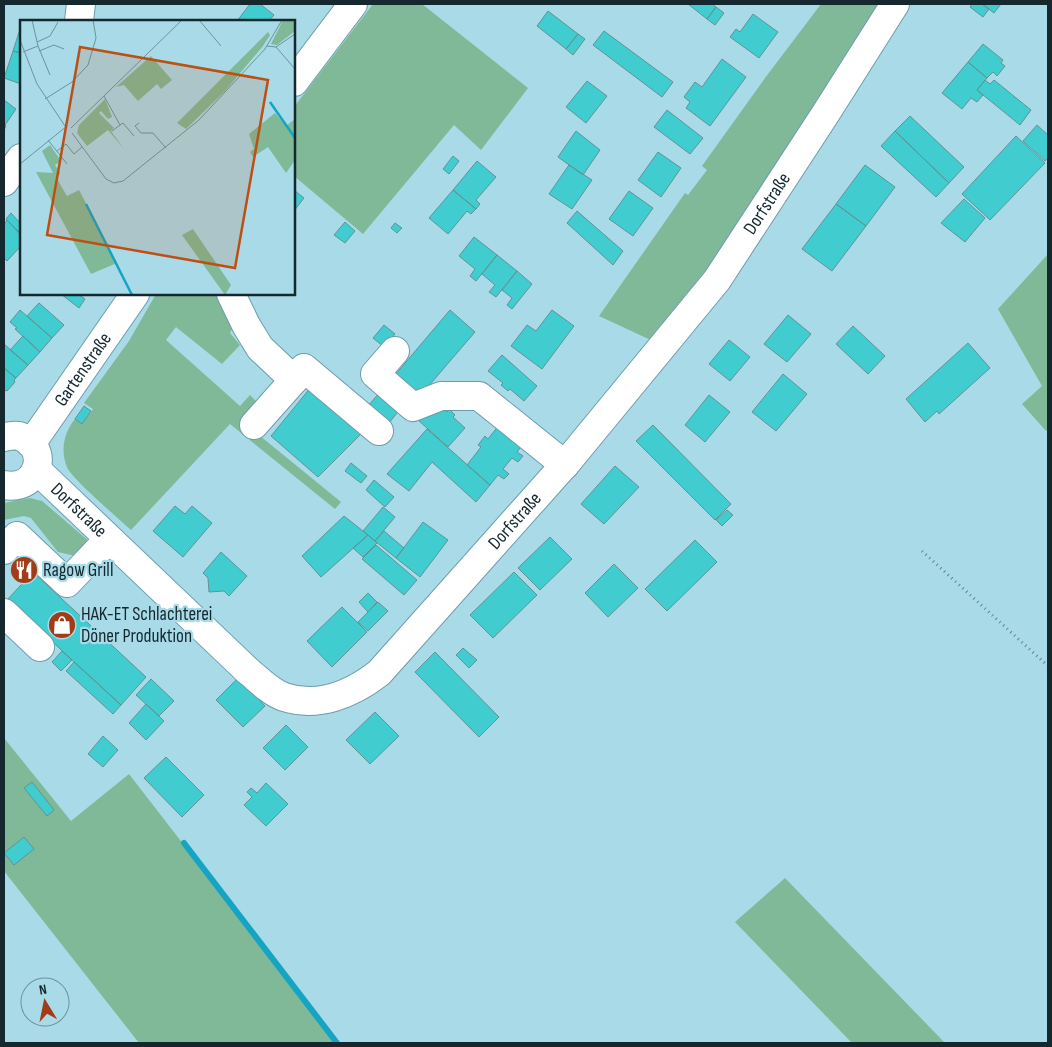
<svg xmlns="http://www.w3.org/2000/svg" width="1052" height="1047" viewBox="0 0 1052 1047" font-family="'Sofia Sans Condensed',sans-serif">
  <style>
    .green { fill: #80b997 }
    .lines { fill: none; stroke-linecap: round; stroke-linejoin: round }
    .stream { stroke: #16a4c3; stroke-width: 6 }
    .building { fill: #41ccd0; stroke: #609495 }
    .minor-casing { stroke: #6d9dab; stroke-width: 30 }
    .path { stroke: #61858f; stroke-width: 3; stroke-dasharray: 1 4; stroke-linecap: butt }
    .minor { stroke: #fff; stroke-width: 28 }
    .labels { text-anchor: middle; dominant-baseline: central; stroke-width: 4.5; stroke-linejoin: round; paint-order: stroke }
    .street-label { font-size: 19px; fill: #14282e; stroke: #a8dae8 }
    .poi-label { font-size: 19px; fill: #14282e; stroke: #a8dae8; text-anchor: start }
    .inset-river { fill: none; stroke: #16a4c3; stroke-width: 2.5 }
    .inset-road { fill: none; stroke: #6d939e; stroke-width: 1 }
    .view { fill: #be4f13; fill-opacity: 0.15; stroke: #be4f13; stroke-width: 2.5 }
    .inset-edge { fill: none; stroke: #14282e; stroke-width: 2.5 }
  </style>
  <rect width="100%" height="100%" fill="#a8dae8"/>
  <path class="green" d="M373,4H422L528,88L481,150L454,125L363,234L294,176V107Z
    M821,4H884L761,199L655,342L599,316L685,193L688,195L707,170L702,166L765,78Z
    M1048,254V429L1046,431L1022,404L1042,386L998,309Z
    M156,294H224L235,323L230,333L240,345L222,364L176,327L166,340L240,406L250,395L261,406L248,426L341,502L335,509L230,424L131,530C119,519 71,478 67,467C60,451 64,432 75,419L82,424L93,409L84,403L129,341Z
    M30,498L42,501L90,542L80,557L58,552L31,518L24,516L4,520V503Z
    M4,738L71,821L129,774L337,1043H139L4,871Z
    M785,878L945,1043H852L735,922Z"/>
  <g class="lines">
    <path class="stream" d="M184,843L337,1043"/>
  </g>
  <path class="building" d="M250,4H260L274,15L269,21H237Z
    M688,4H712L716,7L707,19Z
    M972,4H982L989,9L983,17L970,7Z
    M982,4H1001L994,13Z
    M716,7L724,13L715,25L707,19Z
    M548,11L578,34L566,49L537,26Z
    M753,14L778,32L759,58L730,37L736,29L740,32Z
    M21,26V53L13,51Z
    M604,31L673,82L662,97L593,45Z
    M578,34L585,39L573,55L566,49Z
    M983,44L1003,60L1001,63L1005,66L997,76L993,72L987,78L968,62Z
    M13,51L21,53V84L4,78Z
    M722,59L746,77L710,126L686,108L690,102L684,97L695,82L702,87Z
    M968,62L987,78L977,90L983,95L977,102L971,98L962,109L942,93Z
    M985,80L990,84L994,80L1031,110L1020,125L977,90Z
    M587,81L607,96L586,123L566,107Z
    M4,100L16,109L5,125L6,126L4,130Z
    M667,110L703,138L690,154L654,127Z
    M910,116L964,167L949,183L895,131Z
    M1037,125L1048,135V158L1045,161L1023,141Z
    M576,131L600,150L583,175L558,157Z
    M895,131L949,183L936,197L881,146Z
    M1016,136L1045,163L990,220L962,194Z
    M658,152L681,168L661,197L638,180Z
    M453,156L459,161L449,174L443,169Z
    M477,161L496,177L476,200L480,204L476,209L453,190Z
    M569,165L592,180L572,209L549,194Z
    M865,165L895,187L866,226L836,204Z
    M294,190L304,198L294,211Z
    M453,190L476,209L471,214L467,211L448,234L429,218Z
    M629,191L653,208L633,236L609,219Z
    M964,199L985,218L965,242L941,223Z
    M836,204L866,226L832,271L802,249Z
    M577,211L623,251L613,265L567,223Z
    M11,213L21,224L20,234L6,219Z
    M7,220L21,234V246L7,261L4,258V224Z
    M345,222L355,231L345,243L334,235Z
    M395,223L402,228L397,233L391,228Z
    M474,237L497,255L476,281L470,276L475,269L459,256Z
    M497,255L517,271L496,297L489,292L495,285L482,274Z
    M517,271L532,284L512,309L507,305L512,298L502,290Z
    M61,294H78L85,299L79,308Z
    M39,303L64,325L52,338L27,316Z
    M20,310L52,338L40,352L15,329L17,328L10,322Z
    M450,310L475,332L420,396L395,375Z
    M552,310L574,326L542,369L511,346L527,325L536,331Z
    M788,315L811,334L787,362L764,344Z
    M384,325L395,334L384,347L373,338Z
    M853,326L885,356L868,374L836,344Z
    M23,336L40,352L28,365L10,350Z
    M729,340L750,357L730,381L709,364Z
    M968,343L990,368L939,414L937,411L925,422L906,399Z
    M4,344L28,365L16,378L4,368Z
    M502,355L537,386L524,401L510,389L508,391L501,385L503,383L488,371Z
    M4,368L16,378L14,380L15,382L7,391L5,390L4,391Z
    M783,374L807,394L776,431L752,412Z
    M311,387L365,430L318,477L271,436Z
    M380,392L400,409L389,423L368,406Z
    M709,395L730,412L705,442L685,425Z
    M434,401L447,412L449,409L455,415L453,417L465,428L448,447L418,420Z
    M84,406L91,411L82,424L75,419Z
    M503,420L527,439L517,452L523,456L518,462L512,458L503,469L509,474L504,479L498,475L490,485L467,465L481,447L478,445L485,436L488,439Z
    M653,425L731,504L715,520L636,441Z
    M427,429L490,485L476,502L432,462L409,491L387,474Z
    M351,463L367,476L361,483L345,471Z
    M615,466L639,487L604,524L581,504Z
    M374,480L394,497L385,507L366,490Z
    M175,506L185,514L192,506L212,523L183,557L153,531Z
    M383,507L395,517L375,541L363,531Z
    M727,510L733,515L722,526L716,520Z
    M344,516L368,535L321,577L302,556Z
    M423,522L448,540L420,577L396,558Z
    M384,531L404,548L396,558L375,541Z
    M368,535L377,543L363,557L353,548Z
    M550,537L572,559L540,590L518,568Z
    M695,540L717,562L667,611L645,589Z
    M376,545L417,580L404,595L362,559Z
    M221,552L247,576L229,596L224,591L209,592L208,578L203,573Z
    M24,557L37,568L24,582L11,571Z
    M614,564L638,588L608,617L585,593Z
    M33,572L146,677L121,705L7,600Z
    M514,572L537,595L493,638L470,615Z
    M368,593L377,602L368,612L359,602Z
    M378,602L388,611L368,631L358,622Z
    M342,607L367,632L332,667L307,641Z
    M463,648L477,660L469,668L456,655Z
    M62,651L72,660L61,671L52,662Z
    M435,652L499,717L479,737L415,672Z
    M74,662L121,705L113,714L66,671Z
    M238,678L265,706L243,727L216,700Z
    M151,679L174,701L159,716L136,695Z
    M146,704L164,721L146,740L129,723Z
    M375,712L399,736L370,764L346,740Z
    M286,725L308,747L285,770L263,748Z
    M103,736L118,750L103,767L88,754Z
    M166,757L204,795L182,817L144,778Z
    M32,782L54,810L47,816L24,788Z
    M266,783L288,804L266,826L244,805L252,797L247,792L251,788L257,793Z
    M24,837L34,849L14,865L4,853Z"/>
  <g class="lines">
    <defs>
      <g id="minor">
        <path d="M79,21L81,4"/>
        <path d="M294,82L353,4"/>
        <path d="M4,182L21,158"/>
        <path d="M231,294L246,325L260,348L294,380L254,425"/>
        <path d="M395,351L375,374L413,407L441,396H479L565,465"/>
        <path d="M294,380L304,368L379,431"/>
        <path d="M4,437C9,436 14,435 19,436C50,445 41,492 4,485"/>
        <path id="s1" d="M31,444L135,294"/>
        <path id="s2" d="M37,470L248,671C259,680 270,692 284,697C318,708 352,694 379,673L568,461L717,280L826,113L895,4"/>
        <path d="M4,550L17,536L67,583L109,539"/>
        <path d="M4,613L40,647"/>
      </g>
    </defs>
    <use href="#minor" class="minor-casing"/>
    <path class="path" d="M922,551L1048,666"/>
    <use href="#minor" class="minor"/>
  </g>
  <defs>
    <symbol id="restaurant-disc" viewBox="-11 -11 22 22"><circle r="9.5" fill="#a23c18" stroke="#a8dae8"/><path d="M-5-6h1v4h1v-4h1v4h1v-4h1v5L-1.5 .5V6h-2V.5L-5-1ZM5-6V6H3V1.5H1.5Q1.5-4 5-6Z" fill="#fff"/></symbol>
    <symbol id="shop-disc" viewBox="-11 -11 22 22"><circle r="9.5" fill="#a23c18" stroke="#a8dae8"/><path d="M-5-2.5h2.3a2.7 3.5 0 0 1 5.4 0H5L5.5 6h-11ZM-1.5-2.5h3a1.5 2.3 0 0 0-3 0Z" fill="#fff"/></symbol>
  </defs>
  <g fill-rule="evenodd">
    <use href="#restaurant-disc" x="8" y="554" width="32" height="32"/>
    <use href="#shop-disc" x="46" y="609" width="32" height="32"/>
  </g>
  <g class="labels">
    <g class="street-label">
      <text stroke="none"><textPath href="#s2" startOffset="1048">Dorfstraße</textPath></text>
      <text stroke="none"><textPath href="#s1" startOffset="91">Gartenstraße</textPath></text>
      <text stroke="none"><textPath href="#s2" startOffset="58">Dorfstraße</textPath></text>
      <text stroke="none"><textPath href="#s2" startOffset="642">Dorfstraße</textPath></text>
    </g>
    <g class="poi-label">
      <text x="43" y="570">Ragow Grill</text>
      <text x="81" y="614">HAK-ET Schlachterei<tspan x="81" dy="22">Döner Produktion</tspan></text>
    </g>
  </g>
  <g transform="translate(20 20)">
    <rect width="275" height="275" fill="#a8dae8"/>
    <path d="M263,0H275V11L257,25L251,24ZM248,12L250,15L243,26L205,71L166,109L157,103ZM131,36L152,60L141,69L137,64L118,81L104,65L96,67ZM85,79L92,97L88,99L81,91L79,93L94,108L91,111L104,129L88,110L67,126L57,113L59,105ZM255,93L266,106L275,99V140L266,153L248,127L233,137L230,132L234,129L229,114ZM30,125L41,141L35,145L40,153L37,159L47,176L59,170L97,243L71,254L16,152L33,153L22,131ZM173,209L211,265L205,275L162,215Z" fill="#80b997"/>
    <path class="inset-river" d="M250,82L275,118M66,184L112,275"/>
    <path class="inset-road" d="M12,0L18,26L30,55M179,0L201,26M0,20L17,64L45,106M17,22L30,16L38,2M247,26L256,27L275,14M256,27L275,49M19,31L34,25L44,29M3,32L18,26M84,76L100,105L92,111M25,79L52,62L68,45L76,18L73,0M119,103L115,106L121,113H133L146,128M100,105L103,103L114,116M51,108L162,0M52,113L86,159L94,163L103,161L179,100L245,29L262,0M28,120L47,144M37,131L46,124L54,134L62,127M0,144L47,106"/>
    <path class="view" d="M60,27L248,60L215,248L27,215Z"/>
    <rect width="275" height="275" class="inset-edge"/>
  </g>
  <rect width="1052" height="1047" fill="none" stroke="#14282e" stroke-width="10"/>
  <g transform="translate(45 1002) rotate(350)"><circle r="24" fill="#a8dae8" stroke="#6d939e"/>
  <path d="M0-4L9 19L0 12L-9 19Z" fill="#a23c18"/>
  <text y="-8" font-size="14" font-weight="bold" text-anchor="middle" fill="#14282e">N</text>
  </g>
</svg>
